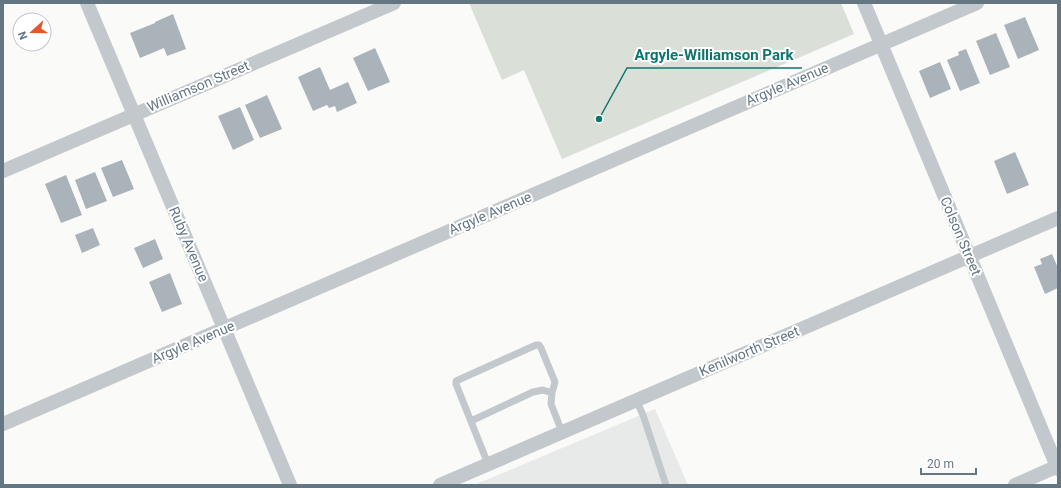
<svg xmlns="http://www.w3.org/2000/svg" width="1061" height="488" viewBox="0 0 1061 488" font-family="Roboto,sans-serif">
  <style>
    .built { fill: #e8e9e9 }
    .green { fill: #dadfd7 }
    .building { fill: #aab3b9 }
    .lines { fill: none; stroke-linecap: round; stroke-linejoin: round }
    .lane { stroke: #c3c8cc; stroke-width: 7 }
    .street { stroke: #c3c8cc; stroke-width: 14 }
    .labels { text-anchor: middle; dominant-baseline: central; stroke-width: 4; stroke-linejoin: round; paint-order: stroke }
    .street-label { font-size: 14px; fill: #657683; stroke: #fff }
    .leader { fill: none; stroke: #0f766e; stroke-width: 1.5 }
    .callout-dot { fill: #0f766e; stroke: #fff; stroke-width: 1.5 }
    .callout-label { font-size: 15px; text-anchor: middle; font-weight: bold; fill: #0f766e; stroke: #fff; stroke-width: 4; stroke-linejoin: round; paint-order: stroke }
  </style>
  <rect width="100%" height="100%" fill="#fafaf8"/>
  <path class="built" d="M655,409L688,485H474Z"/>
  <path class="green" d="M469,3H841L854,34L562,159L524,70L502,80Z"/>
  <path class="building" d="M173,14L186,49L167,56L164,48L140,58L130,33L155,23V22Z
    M1025,17L1039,50L1018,59L1004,25Z
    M996,33L1010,67L990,75L976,41Z
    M375,48L390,82L368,91L353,58Z
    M966,49L980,83L960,91L947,60L959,55L958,52Z
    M940,62L951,89L930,98L919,71Z
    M320,67L330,90L348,82L357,103L337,112L335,106L329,108L327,105L313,111L298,77Z
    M267,95L282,129L260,138L245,105Z
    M240,107L254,140L233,150L218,116Z
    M1015,152L1029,185L1007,194L994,161Z
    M122,160L134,189L113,197L101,168Z
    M95,172L107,201L86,209L75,180Z
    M66,175L82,215L61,223L45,184Z
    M93,228L100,245L82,253L75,235Z
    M155,239L163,259L143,268L134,248Z
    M1052,254L1058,268V288L1045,294L1034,267L1042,264L1040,259Z
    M170,273L182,304L162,312L149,282Z"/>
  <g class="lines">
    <path class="lane" d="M636,400L643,415L666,485
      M471,421L533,392L543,390L552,393L551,404L562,432
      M488,464L456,384V381L536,345H539L541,348L555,382L552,393"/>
    <path class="street" d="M87,3L290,485
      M864,3L1058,469
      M3,171L394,3
      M3,424L977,3
      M440,485L1058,218
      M1015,485L1058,466"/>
  </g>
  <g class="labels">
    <g class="street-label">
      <text transform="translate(787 84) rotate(-23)">Argyle Avenue</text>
      <text transform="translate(198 86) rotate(-23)">Williamson Street</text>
      <text transform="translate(490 213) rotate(-23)">Argyle Avenue</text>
      <text transform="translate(961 236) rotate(67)">Colson Street</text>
      <text transform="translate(189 244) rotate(67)">Ruby Avenue</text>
      <text transform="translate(193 342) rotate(-23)">Argyle Avenue</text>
      <text transform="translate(749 351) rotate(-23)">Kenilworth Street</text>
    </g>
  </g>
  <path class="leader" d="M599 119L627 68H802"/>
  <circle class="callout-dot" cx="599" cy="119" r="4"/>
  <g class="callout-label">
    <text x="714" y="60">Argyle-Williamson Park</text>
  </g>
  <rect width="1061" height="488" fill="none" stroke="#657683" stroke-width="8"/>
  <g transform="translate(32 32) rotate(249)"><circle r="19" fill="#ffffff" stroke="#c1c8cd"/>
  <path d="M0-3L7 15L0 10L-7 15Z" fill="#e4572e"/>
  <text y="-6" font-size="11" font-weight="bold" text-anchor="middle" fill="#657683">N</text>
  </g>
  <path d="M921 468v6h55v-6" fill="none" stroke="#657683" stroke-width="2"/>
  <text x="927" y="468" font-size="12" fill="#657683" stroke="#ffffff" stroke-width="3" paint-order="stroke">20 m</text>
</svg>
